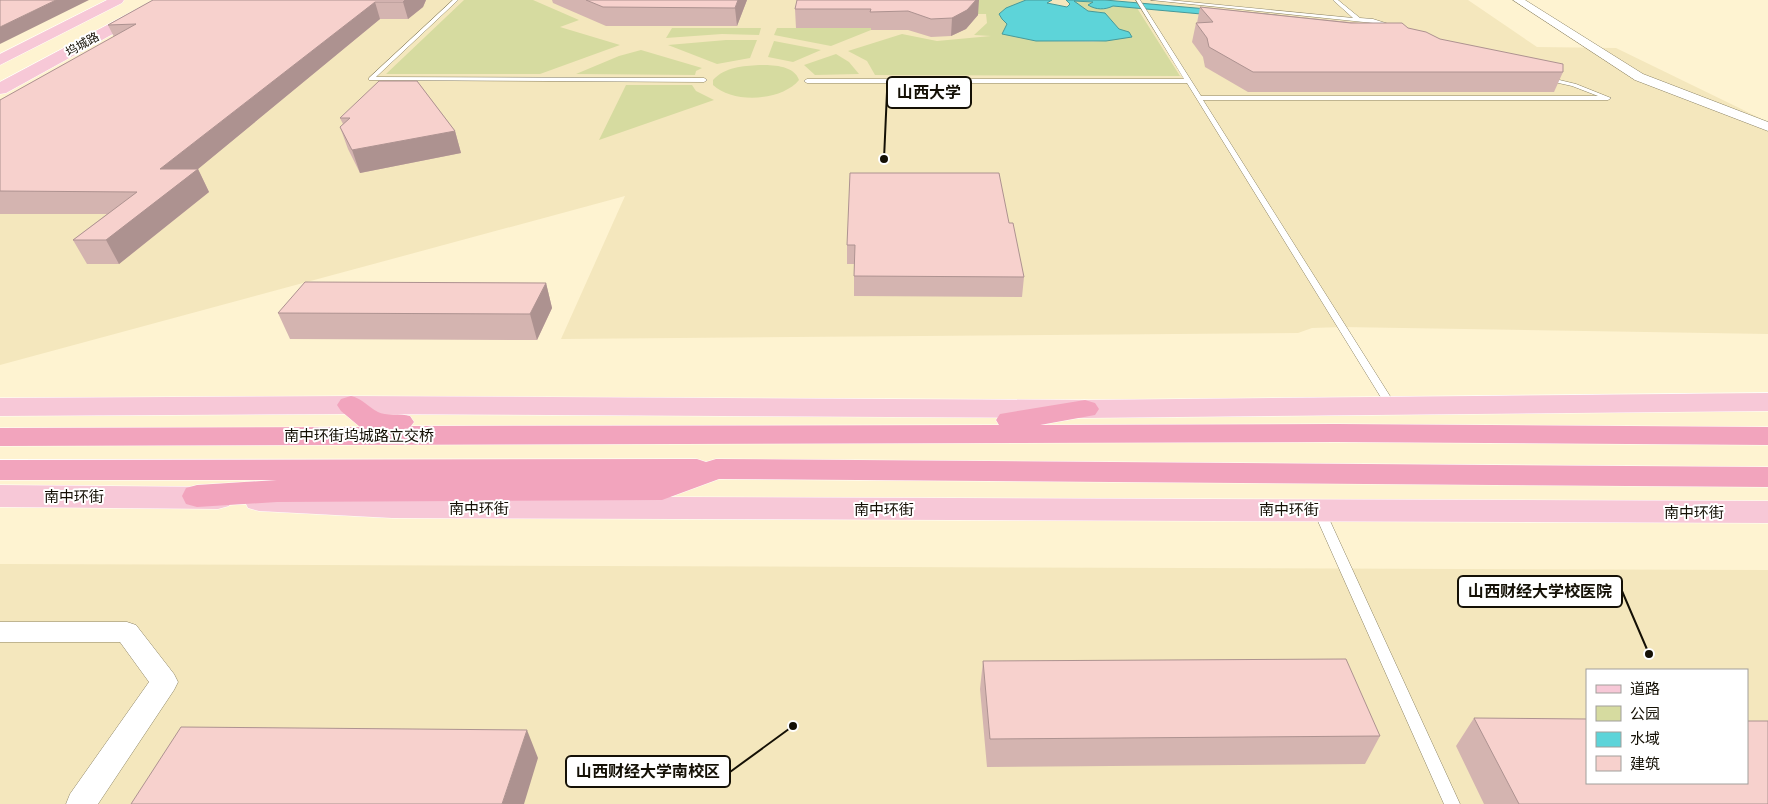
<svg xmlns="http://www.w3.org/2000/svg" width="1768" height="804" viewBox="0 0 1768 804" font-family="Lato,'Noto Sans SC',sans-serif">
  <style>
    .built { fill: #f4e7bd; fill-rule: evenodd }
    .green { fill: #d6dba0 }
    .water { fill: #5dd4d9; stroke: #479999 }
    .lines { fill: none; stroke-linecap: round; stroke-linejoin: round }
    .lane-casing { stroke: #8c8364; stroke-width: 1 }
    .street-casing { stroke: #8c8364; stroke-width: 1 }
    .primary-casing { stroke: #fff; stroke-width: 1 }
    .highway-casing { stroke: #fff; stroke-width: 1 }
    .lane { fill: #fff; fill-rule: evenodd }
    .street { fill: #fff; fill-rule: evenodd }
    .primary { fill: #f7c8d7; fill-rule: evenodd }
    .highway { fill: #f2a4bd; fill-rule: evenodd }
    .wall { fill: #d4b4b0 }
    .shaded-wall { fill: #ad9290 }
    .building { fill: #f7d1cd; stroke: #ad9290 }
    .labels { text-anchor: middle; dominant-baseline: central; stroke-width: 4; stroke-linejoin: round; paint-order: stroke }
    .far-street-label { font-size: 12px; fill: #141005; stroke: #fff }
    .street-label { font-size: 15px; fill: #141005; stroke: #fff }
    .leader { fill: none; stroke: #141005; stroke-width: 2 }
    .callout-dot { fill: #141005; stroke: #fff; stroke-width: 2 }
    .callout { fill: #fff; stroke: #141005; stroke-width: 2 }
    .callout-label { font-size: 16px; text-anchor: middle; font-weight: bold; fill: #141005 }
  </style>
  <rect width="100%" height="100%" fill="#fef3d1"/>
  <path class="built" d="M192,0H1468L1537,47L1616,48L1768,122V334L1342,327L1312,328L1298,333L561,339L625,196L0,365V109Z
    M0,564L1768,570V804H0ZM1587,670H1747V783H1587Z"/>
  <path class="green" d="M464,0H533L579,20L560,27L620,45L540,74H386Z
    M949,0H1026L1006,8L999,14L1002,19L1008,23L1002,34L1036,41L1093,42L1106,41L1129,32L1119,29L1105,13L1088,11L1073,1L1094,2L1107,9L1113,5L1137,8L1180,76L875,75L867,61L848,51L902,34L937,41L991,36L974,35L987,23L986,14H978Z
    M672,28H761L759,35L722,34L666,38Z
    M777,28H871V30L831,46L774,35Z
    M726,40H757L750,58L717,64L668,45Z
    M774,41L821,50L793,62L768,57Z
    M641,50L702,68L696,71L695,75L576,74L619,56Z
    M836,54L849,62L859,74L815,75L804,65Z
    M759,65C772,65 794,65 799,80C782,101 733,104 713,85V80C725,67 743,66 759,65Z
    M626,85H692L696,91L714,100L599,140Z"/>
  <path class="water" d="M1026,0H1052L1047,3L1067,7L1070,4L1066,0H1105L1275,15L1322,25L1113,6C1105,10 1096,10 1088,5L1093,2L1074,1L1088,11L1105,13L1119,29L1129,32L1132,37L1106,41H1036L1002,34L1007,24L1002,19L999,14L1006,8Z"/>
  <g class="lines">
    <defs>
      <path id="lane" d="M453,0H458L376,77L704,78L707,80L704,82L369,80V78Z
        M1136,0H1140L1201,96H1598L1572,86L1545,80L1544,79L1547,77L1576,84L1611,98L1608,100H1203L1395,404L1390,407L1385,404L1187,83H807L804,81L807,79H1184Z
        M1151,0H1169L1353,18L1333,0H1338L1360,18L1373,19L1398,27L1395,29L1373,23Z
        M1319,506L1323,507L1325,510L1460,804H1444L1313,510L1315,507Z"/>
      <path id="street" d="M1513,0H1525L1643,74L1768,122V131L1635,80Z
        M0,622H127L136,625L174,674L178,682L174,690L98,804H66L70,794L149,682L120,642H0Z"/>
      <path id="primary" d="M107,0H124L122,3L0,65V54Z
        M154,0H171L169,3L6,93L0,94V82Z
        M1768,393V411L1085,418L351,414L0,416V398L351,396L1085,400Z
        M0,485L218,487L229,490L233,498L229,506L218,509L0,507Z
        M259,489L392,496L1768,501V523L392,518L259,511L248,508L244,500L248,492Z"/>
      <path id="highway" d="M351,396C363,399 368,407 378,412C385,416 401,413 410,416L414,422L411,426L999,425L996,420L1000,414L1085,400L1095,403L1099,409L1095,415L1040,425L1336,424L1768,427V445L1336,442L0,446V428L360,427L341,411L337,405L341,399Z
        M697,459L706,462L716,459L1768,467V487L719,479L662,500L277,502L197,507L186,504L182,496L186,488L197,485L277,480H418H0V460Z"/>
    </defs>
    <use href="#lane" class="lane-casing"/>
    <use href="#street" class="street-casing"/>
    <use href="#primary" class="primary-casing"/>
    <use href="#highway" class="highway-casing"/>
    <use href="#lane" class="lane"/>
    <use href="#street" class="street"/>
    <use href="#primary" class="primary"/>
    <use href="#highway" class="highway"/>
  </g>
  <path class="wall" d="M153,0H426L423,7L408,19H380L198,169L209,192L119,264H87L73,240L107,214H0V100L114,37L108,25Z
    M552,0H747L737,26H606L553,3Z
    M797,0L978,15L966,29L951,36L931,37L908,30H871V28H796L795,9Z
    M1200,7L1408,28L1440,39L1563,72L1554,92H1248L1205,67L1203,57L1192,42L1196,23H1197Z
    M417,81L455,131L461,153L360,173L348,149L340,127L343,124L340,118Z
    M1009,223L1024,277L1022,297L854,296V264H847V245Z
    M546,283L552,308L537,340L290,339L278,313Z
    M983,661L1380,736L1365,764L987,767L980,689Z
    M1474,718L1768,804H1484L1456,746Z"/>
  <path class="shaded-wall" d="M56,0H89L0,44V27Z
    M405,0H426L423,7L408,19L403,2Z
    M738,0H747L737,26L735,8Z
    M976,0H979L978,15L966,29L951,36L952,18Z
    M375,2L380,19L198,169L209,192L119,264L106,240L160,169Z
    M455,131L461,153L360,173L352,150Z
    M546,283L552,308L537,340L530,314Z
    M527,730L538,758L524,804H502Z"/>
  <path class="building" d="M0,0H56L0,27Z
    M153,0H405L403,2H375L160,169H198L106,240H73L137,192L0,191V100L136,24L108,25Z
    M586,0H738L735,8L603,7Z
    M797,0H976L967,10L952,18L931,19L908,11L870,12L871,9H795Z
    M1200,7L1351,23H1402L1408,28L1426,32L1440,39L1563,64V72H1253L1209,47L1207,38L1196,23L1213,22Z
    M379,81H417L455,131L352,150L340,127L350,118H340Z
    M850,173H999L1009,223H1013L1024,277L854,276L855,245H847Z
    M305,282L546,283L530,314L278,313Z
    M1346,659L1380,736L990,739L983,661Z
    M1474,718L1587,719V783H1747V721H1768V804H1519Z
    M181,727L527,730L502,804H131Z"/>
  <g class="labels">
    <g class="far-street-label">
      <text transform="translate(82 44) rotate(-29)">坞城路</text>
    </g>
    <g class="street-label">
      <text x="359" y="435">南中环街坞城路立交桥</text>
      <text x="74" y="496">南中环街</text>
      <text x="479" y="508">南中环街</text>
      <text x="884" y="509">南中环街</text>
      <text x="1289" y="509">南中环街</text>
      <text x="1694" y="512">南中环街</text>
    </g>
  </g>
  <path class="leader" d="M884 159L887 92M1649 654L1622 591M793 726L730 772"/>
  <g class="callout-dot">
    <circle cx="884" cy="159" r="5"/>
    <circle cx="1649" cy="654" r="5"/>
    <circle cx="793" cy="726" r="5"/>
  </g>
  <g class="callout">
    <rect x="887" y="77" width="84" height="31" rx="5"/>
    <rect x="1458" y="576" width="164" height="31" rx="5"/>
    <rect x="566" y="756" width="164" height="31" rx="5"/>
  </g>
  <g class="callout-label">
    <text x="929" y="98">山西大学</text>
    <text x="1540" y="597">山西财经大学校医院</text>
    <text x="648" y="777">山西财经大学南校区</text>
  </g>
  <rect x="1586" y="669" width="162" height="115" fill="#ffffff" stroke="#a19f9b"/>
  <rect x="1596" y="685" width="25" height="8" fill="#f7c8d7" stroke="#a19f9b"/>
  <text x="1630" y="694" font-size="15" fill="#141005">道路</text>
  <rect x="1596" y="706" width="25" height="15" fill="#d6dba0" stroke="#a19f9b"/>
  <text x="1630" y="719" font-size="15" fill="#141005">公园</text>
  <rect x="1596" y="732" width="25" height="15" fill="#5dd4d9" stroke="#a19f9b"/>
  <text x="1630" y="744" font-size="15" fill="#141005">水域</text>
  <rect x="1596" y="756" width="25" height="15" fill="#f7d1cd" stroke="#a19f9b"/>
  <text x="1630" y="769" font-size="15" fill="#141005">建筑</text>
</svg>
